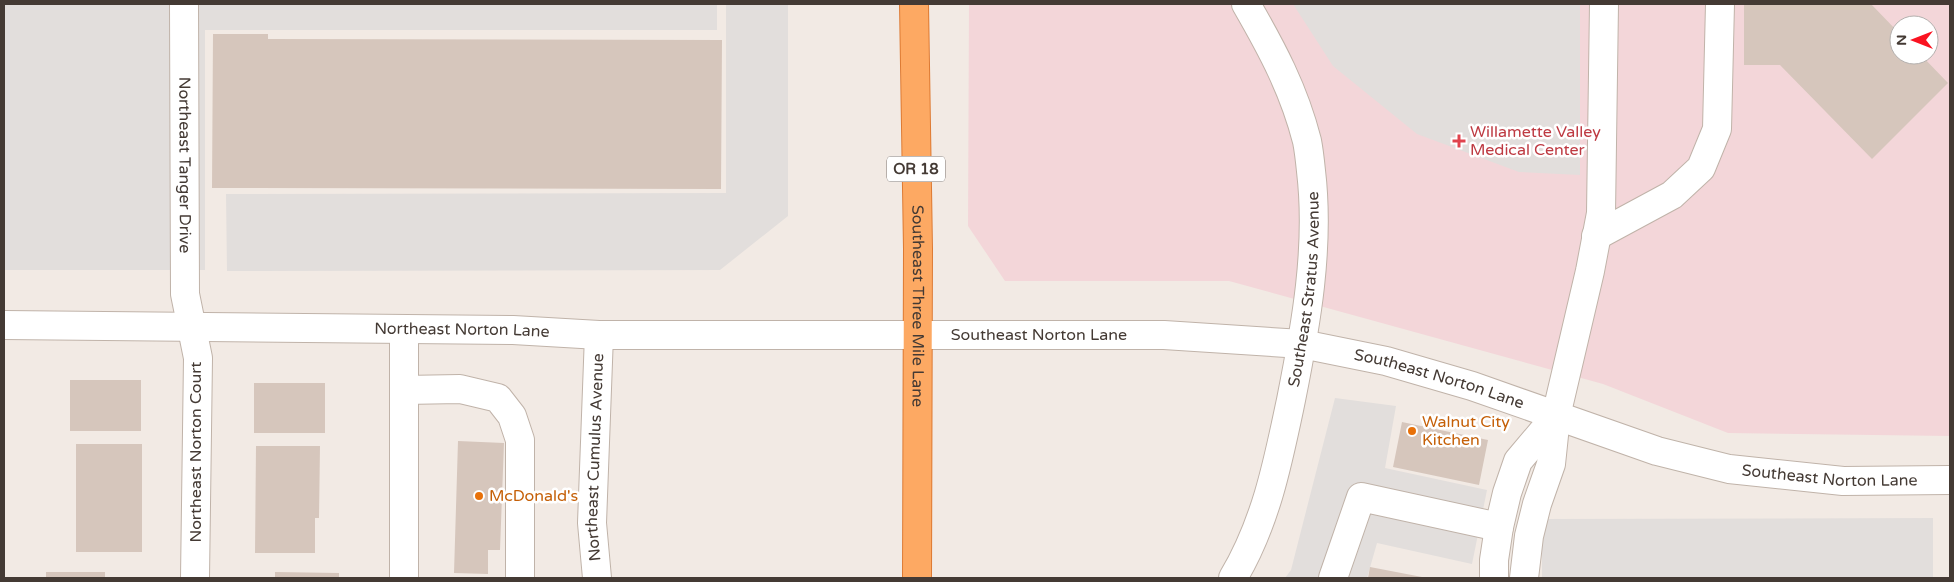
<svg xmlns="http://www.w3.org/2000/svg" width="1954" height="582" viewBox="0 0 1954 582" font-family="'Varela Round',sans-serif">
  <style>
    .medical { fill: #f3d6d9; fill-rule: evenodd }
    .parking { fill: #e2dedc }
    .building { fill: #d6c6bc }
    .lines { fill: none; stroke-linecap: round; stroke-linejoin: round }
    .minor-casing { stroke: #c0b3a9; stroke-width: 30 }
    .highway-casing { stroke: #dd7a33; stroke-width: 30 }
    .minor { stroke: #fff; stroke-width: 28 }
    .highway { stroke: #fda963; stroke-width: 28 }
    .health-dot { fill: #e0444e; stroke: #fff; stroke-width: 2 }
    .food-dot { fill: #e8710a; stroke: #fff; stroke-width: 2 }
    .labels { text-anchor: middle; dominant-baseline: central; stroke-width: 5; stroke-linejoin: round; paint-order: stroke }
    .shield { fill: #fff; stroke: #7c7571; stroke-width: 1 }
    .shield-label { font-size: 15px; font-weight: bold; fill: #443a34 }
    .health-label { font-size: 16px; fill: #be3a42; stroke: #fff; text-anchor: start }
    .street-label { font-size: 16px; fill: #443a34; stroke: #fff }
    .food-label { font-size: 16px; fill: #c56008; stroke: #fff; text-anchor: start }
  </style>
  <rect width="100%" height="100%" fill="#f2eae4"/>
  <path class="medical" d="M969,4H1950V436L1728,433L1603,384L1229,281H1005L968,226ZM1899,25H1929V55H1899Z"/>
  <path class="parking" d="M4,4H717V30H205V270H4Z
    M726,4H788V216L720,270L227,271L226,194L726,193Z
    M1293,4H1580V175L1519,172L1417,134L1333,66Z
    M1335,398L1396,406L1385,468L1487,490L1472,564L1377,543L1367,578H1285L1291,570Z
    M1933,518V578H1542V519Z"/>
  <path class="building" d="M1744,4H1871L1899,33V55H1921L1948,83L1872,159L1780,65H1744Z
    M213,34H268V39L722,40L721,189L212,188Z
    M70,380H141V431H70Z
    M254,383H325V433H254Z
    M1402,422L1488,440L1479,485L1393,467Z
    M458,441L504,443L500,550H488V574L454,573Z
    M76,444H142V552H76Z
    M256,446H320L319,518H315V553H255Z
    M1370,567L1422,577L1421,578H1368Z
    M46,572H105V578H46Z
    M275,572L339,573V578H275Z"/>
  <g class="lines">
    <defs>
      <g id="minor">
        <path id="s1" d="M184,4L185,294L198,358L195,578"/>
        <path d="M1596,236L1672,195L1701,168L1717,129L1720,4"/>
        <path id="s2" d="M4,325L513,330L599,335H1164L1302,344L1386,361L1472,386L1657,451L1729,469L1843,481L1950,480"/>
        <path d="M404,390L460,389L498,398L512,416L520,440V578"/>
        <path d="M404,578V329"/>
        <path id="s3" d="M597,578L592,523L599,335"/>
        <path id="s4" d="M1233,578C1266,523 1278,462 1291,400C1306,325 1320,247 1311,171C1310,161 1309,151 1307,141C1294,90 1272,49 1246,4"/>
        <path d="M1333,578L1361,497L1499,527"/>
        <path d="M1494,578V560L1499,527L1507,493L1518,461L1556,416"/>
        <path d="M1524,578L1529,536L1537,504L1551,464L1556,416L1590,271L1601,213L1604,4"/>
      </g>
      <g id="highway">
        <path id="s5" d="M914,4L918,249L917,578"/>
      </g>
    </defs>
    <use href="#minor" class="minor-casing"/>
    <use href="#highway" class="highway-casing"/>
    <use href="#minor" class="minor"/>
    <use href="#highway" class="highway"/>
  </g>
  <path class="health-dot" d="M1456.5 133.5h5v5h5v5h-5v5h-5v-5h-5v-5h5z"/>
  <g class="food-dot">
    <circle cx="1412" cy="431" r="5"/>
    <circle cx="479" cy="496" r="5"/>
  </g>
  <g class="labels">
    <rect class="shield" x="887" y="156.5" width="58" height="25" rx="4"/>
    <g class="shield-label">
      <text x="916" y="169">OR 18</text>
    </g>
    <g class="health-label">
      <text x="1470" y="132">Willamette Valley<tspan x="1470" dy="18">Medical Center</tspan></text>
    </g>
    <g class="street-label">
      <text stroke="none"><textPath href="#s1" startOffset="161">Northeast Tanger Drive</textPath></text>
      <text stroke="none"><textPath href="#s4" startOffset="300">Southeast Stratus Avenue</textPath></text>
      <text stroke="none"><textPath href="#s5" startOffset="302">Southeast Three Mile Lane</textPath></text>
      <text stroke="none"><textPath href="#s2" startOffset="458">Northeast Norton Lane</textPath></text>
      <text stroke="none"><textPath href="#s2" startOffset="1035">Southeast Norton Lane</textPath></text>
      <text stroke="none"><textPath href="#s2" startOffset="1440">Southeast Norton Lane</textPath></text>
      <text transform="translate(196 452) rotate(-90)">Northeast Norton Court</text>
      <text stroke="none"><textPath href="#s3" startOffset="121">Northeast Cumulus Avenue</textPath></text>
      <text stroke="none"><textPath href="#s2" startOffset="1845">Southeast Norton Lane</textPath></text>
    </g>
    <g class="food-label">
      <text x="1422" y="422">Walnut City<tspan x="1422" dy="18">Kitchen</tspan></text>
      <text x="489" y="496">McDonald's</text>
    </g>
  </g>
  <rect width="1954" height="582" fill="none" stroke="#443a34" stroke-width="10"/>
  <g transform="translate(1914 40) rotate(270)"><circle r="24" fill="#ffffff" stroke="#b4b0ae"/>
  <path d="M0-4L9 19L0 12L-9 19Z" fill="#fa1321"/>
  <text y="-8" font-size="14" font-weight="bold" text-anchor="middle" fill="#443a34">N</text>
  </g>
</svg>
